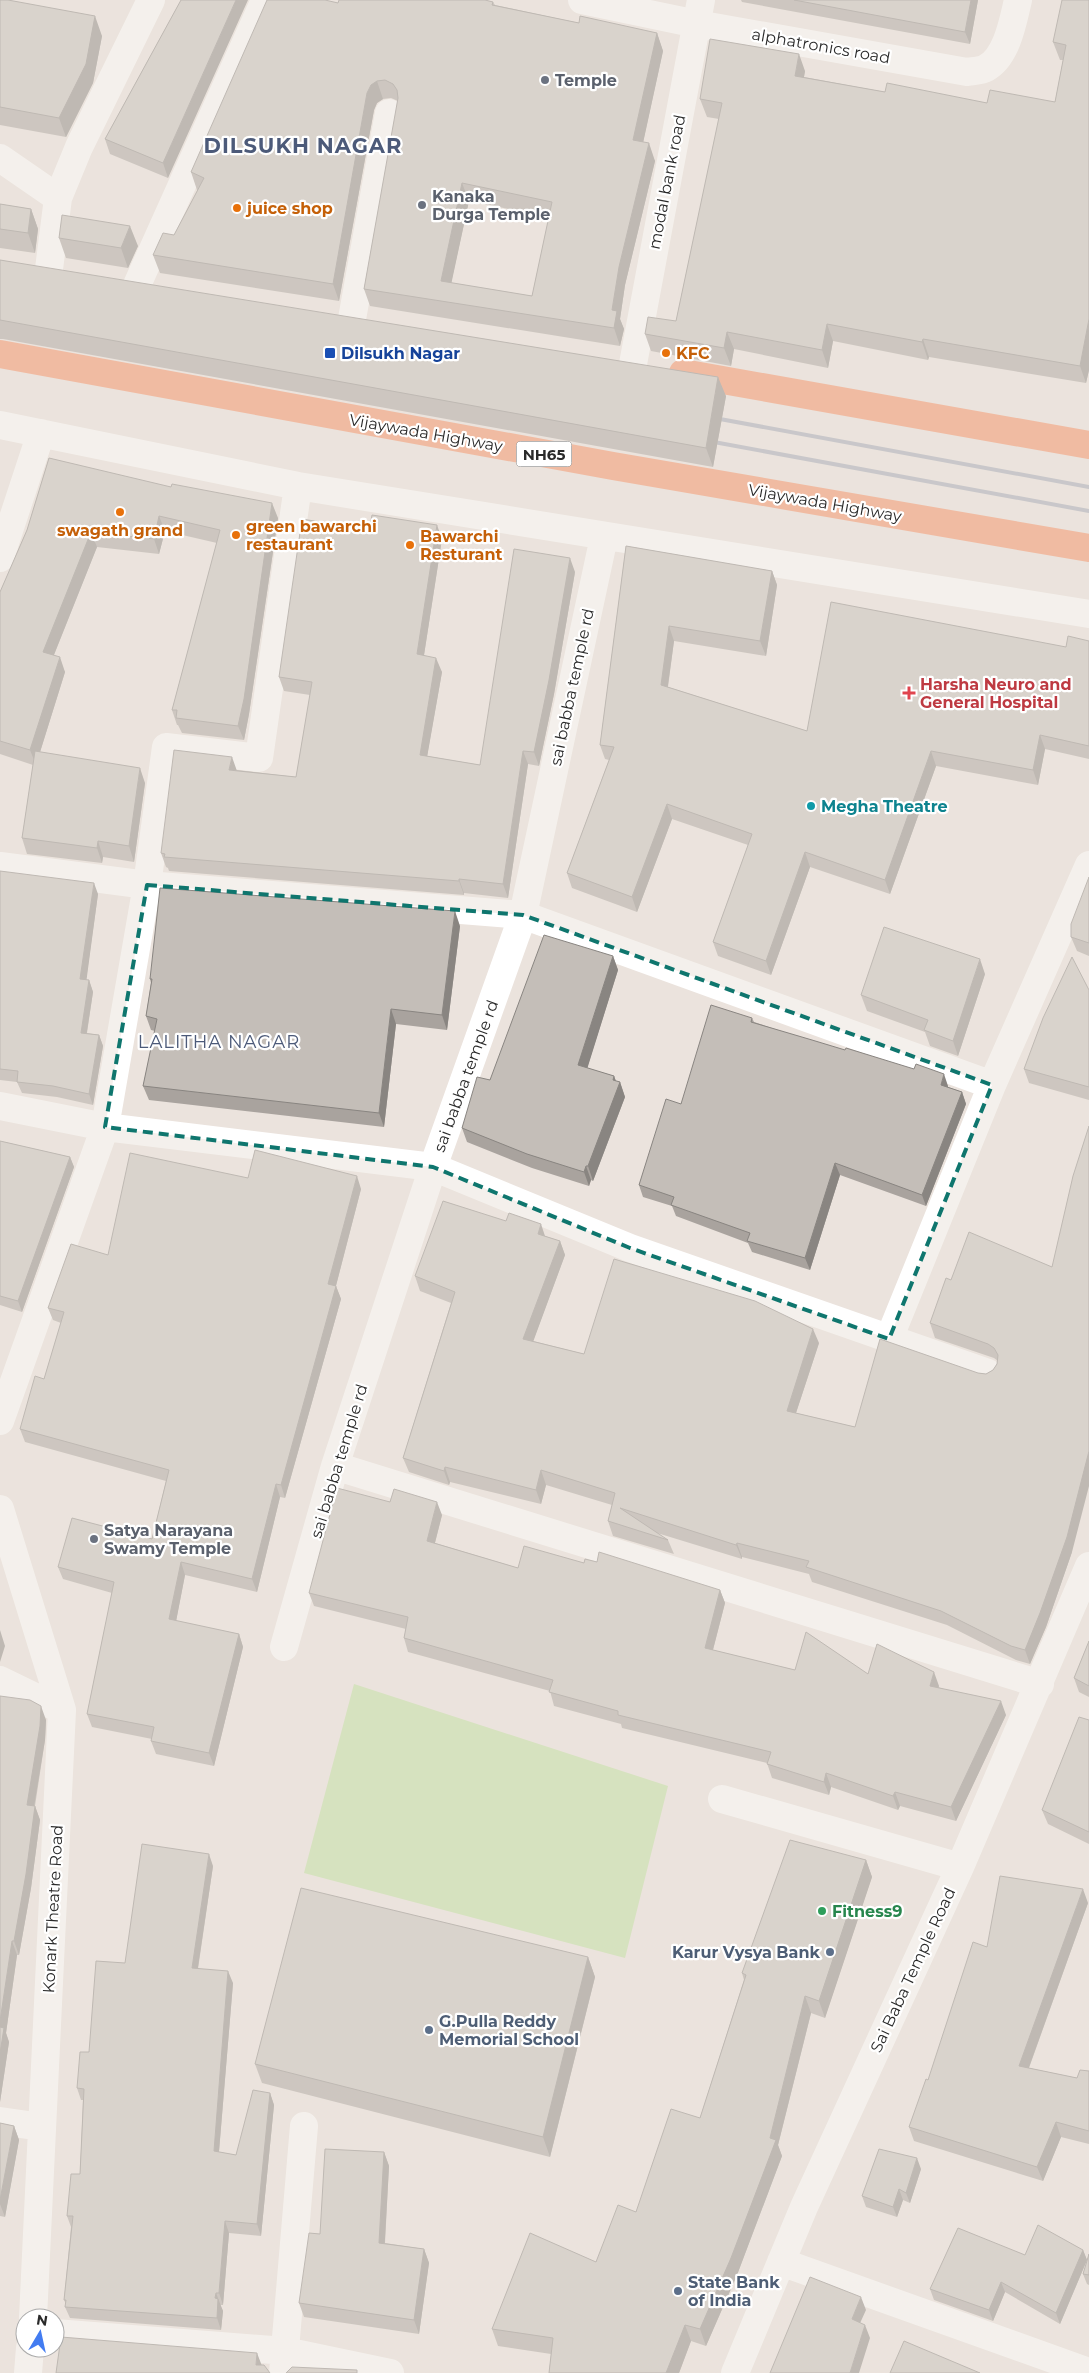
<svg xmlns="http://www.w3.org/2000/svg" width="1089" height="2373" viewBox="0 0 1089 2373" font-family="Montserrat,sans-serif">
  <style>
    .green { fill: #bce09b }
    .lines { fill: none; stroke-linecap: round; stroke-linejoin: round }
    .minor { stroke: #fff; stroke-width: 28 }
    .highway { stroke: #f78a5c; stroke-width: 28 }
    .rail { stroke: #a0a5b3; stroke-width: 4 }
    .wall { fill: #a9a39e; fill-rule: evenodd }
    .shaded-wall { fill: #898581 }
    .building { fill: #c4beb8; stroke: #898581; fill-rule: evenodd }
    .marked { fill: none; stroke: #0f766e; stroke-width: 4; stroke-dasharray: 10 6; stroke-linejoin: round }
    .worship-dot { fill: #6b7280; stroke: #fff; stroke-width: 2 }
    .food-dot { fill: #e8710a; stroke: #fff; stroke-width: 2 }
    .transit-dot { fill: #1a4fb4; stroke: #fff; stroke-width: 2 }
    .health-dot { fill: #e0444e; stroke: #fff; stroke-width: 2 }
    .culture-dot { fill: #0f9aa8; stroke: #fff; stroke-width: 2 }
    .leisure-dot { fill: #2e9e5b; stroke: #fff; stroke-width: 2 }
    .service-dot { fill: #5c6f8a; stroke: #fff; stroke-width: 2 }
    .labels { text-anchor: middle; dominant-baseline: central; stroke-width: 4.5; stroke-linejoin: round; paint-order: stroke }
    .shield { fill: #fff; stroke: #6a6a6a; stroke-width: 1 }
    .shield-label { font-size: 15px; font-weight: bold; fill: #2a2a2a }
    .street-label { font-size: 16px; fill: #2a2a2a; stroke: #fff }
    .worship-label { font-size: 16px; font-weight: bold; fill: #5b616d; stroke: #fff; text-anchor: start }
    .food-label { font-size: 16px; font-weight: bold; fill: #c56008; stroke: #fff; text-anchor: start }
    .transit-label { font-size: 16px; font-weight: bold; fill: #164399; stroke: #fff; text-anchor: start }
    .health-label { font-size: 16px; font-weight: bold; fill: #be3a42; stroke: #fff; text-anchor: start }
    .culture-label { font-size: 16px; font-weight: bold; fill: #0d838f; stroke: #fff; text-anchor: start }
    .leisure-label { font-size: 16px; font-weight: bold; fill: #27864d; stroke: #fff; text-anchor: start }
    .service-label { font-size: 16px; font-weight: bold; fill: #4e5e75; stroke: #fff; text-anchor: start }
    .neighbourhood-label { font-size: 18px; letter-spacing: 1px; fill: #4c5a79; stroke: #fff }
    .district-label { font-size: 21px; font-weight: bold; letter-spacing: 1px; fill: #4c5a79; stroke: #fff }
  </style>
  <rect width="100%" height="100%" fill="#ebe3dd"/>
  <path class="green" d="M354,1684L668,1786L625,1958L304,1873Z"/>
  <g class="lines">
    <path class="minor" d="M582,0L697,24L967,72C972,71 981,71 986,68C1007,57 1013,21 1018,0
      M0,158L58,198L49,269
      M58,198L79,147L151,0
      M137,285L265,0
      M352,319L389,113
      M633,364L701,0
      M0,425L298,486L1089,614
      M0,558L41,433
      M0,866L147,885L523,915L992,1085
      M0,1106L105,1127L433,1167L630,1248L988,1373
      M889,1339L992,1085L1089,865
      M0,1421L105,1127L147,885L166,747L259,758L298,486
      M335,1466L1040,1684
      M0,1509L62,1710L33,2318
      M284,1647L335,1466L433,1167L523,915L604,537
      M0,1680L62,1710
      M722,1799L960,1867
      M0,2121L42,2127
      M781,2262L1089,2372
      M55,2333L285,2351L390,2373
      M28,2373L30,2348
      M283,2373L304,2126
      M735,2373L804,2207L960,1867L1089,1566"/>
    <path class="highway" d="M0,354L613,466L1089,548
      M683,373L1089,445"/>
    <path class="rail" d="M709,417L1089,487
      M703,440L1089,511"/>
  </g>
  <path class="wall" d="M0,0L102,36L93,83L66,137L0,125Z
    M181,0L168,178L110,154L105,139Z
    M741,0H978L970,44L742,2Z
    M1089,0V370L1086,383L929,357L928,360L833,341L828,368L734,349L731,366L651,351L645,334L676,321L719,119L707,117L700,99L805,71L804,77L885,92L987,103L1055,102L1063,60H1060L1053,42Z
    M493,2L495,5L579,23L657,33L663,51L643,142L655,161L625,285L620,319L624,329L620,346L370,306L364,289L398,101L391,98L383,99L377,103L374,110L339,301L160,273L153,255L174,235L198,190H197L191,172L338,3ZM469,201L549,217L532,296L451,283Z
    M0,204L31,209L38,229L35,253L0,248Z
    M59,238L138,246L128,268L66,258Z
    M0,260L726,396L713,467L3,339H0Z
    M49,458L278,518L249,714L244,740L182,733L178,725H177L172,710L217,543L165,531L159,554L97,547L54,655L65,672L40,752L145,783L134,862L103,857L102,863L27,854L22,838L33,765L0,754V592L27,530Z
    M369,530L442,539L424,655L442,672L427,756L480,765L575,572L554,694L539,766L528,764L508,898L464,893V895L169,871L168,868L166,867L161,853L237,770L296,777L310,695L284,691L279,677Z
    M626,546L772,571L777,585L766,656L674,641L668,687L807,731L1066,647L1089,641V759L1045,749L1038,785L936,766L890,894L810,867L771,975L718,956L713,942L748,845L672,819L637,912L572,888L567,873L609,760L605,759L600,745Z
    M0,871L98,894L86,980H89L93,992L87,1033L99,1035L103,1046L93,1105L57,1097L22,1093L17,1082L0,1080Z
    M1089,877V956L1077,951L1071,937Z
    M460,926L447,1030L396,1024L384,1127L149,1100L143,1086L155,1031L151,1030L146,1016L151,983L150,979Z
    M613,956L618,970L587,1068L614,1076L616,1081L620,1082L625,1097L593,1181L591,1180L589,1186L532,1168L467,1142L462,1128L490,1080Z
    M985,974L958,1056L930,1046L925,1032L867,1011L861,995Z
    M1089,990V1100L1029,1083L1024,1069Z
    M752,1018L754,1022L948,1086V1087L962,1092L966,1104L926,1206L840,1175L810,1270L752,1252L748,1243L676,1216L672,1206L643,1197L639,1185L681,1104Z
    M0,1141L70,1157L74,1167L22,1312L0,1305Z
    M248,1178L361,1189L336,1286L341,1299L285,1498L280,1497L257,1592L185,1575L176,1621L239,1634L243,1647L214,1766L156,1754L151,1741L152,1739L92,1727L87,1714L112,1593L63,1579L58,1567L152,1539L166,1481L25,1442L20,1429L44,1379L61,1323L53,1320L48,1308L108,1255Z
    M545,1236L560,1241L565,1255L533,1341L584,1354L819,1343L796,1413L855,1427L978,1373L986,1374L993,1370L997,1364L998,1361L994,1358L935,1338L930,1323L951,1280L1052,1267L1072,1552L1046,1627L1030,1664L1016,1660L947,1625L812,1582L809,1574L742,1557V1559L657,1533L668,1540L674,1554L613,1536L608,1521L612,1505L546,1485L541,1504L450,1482L449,1485L409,1472L403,1458L451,1303L420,1291L415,1276Z
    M390,1502L442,1515L435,1543L518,1568L597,1562L720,1590L725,1603L713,1650L795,1670L868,1674L939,1686L938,1687L1006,1715L956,1821L900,1806L898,1810L831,1787L829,1795L772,1778L767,1763L622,1728L621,1724L554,1706L550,1691L408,1652L404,1638L406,1629L314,1606L309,1593Z
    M1089,1641V1697L1079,1692L1074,1678Z
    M0,1696L46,1720L45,1740L35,1806L40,1820L31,1888L19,1955H17L6,2033L9,2042L0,2102Z
    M1089,1720V1844L1048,1824L1042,1810Z
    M866,1860L872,1877L825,2018L811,2013L778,2145L782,2156L737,2275L706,2346L691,2341L679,2373H549L551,2354L498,2346L492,2329L596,2262L636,2212L700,2118L744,1980L742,1973Z
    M213,1866L198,1969L233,1983L219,2152L236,2155L270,2093L274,2105L261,2236L229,2233L223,2305H220L223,2311L221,2330L70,2318L65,2307L66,2304L64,2300L71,2227L67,2216L80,2174L83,2100H81L77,2088L89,2052L125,1963Z
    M1088,1903L1029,2068L1077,2078L1089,2071V2144L1061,2137L1043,2181L914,2141L909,2127L928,2080L987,1947Z
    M588,1957L595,1977L550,2157L262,2083L255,2064Z
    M0,2123L14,2126L19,2140L5,2217L0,2216Z
    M384,2152L389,2166L385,2243L424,2249L429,2263L419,2334L304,2317L299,2303L320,2234Z
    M921,2169L910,2203L903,2200L897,2217L866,2207L862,2196Z
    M1083,2250L1087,2260L1060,2324L1005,2292L993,2321L934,2300L930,2289L1025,2255Z
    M1089,2254V2285L1087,2284L1083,2274Z"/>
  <path class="shaded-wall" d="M236,0H248L168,178L163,163Z
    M971,0H978L970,44L965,32Z
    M95,16L102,36L93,83L66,137L59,118Z
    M657,33L663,51L640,157L633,140Z
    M799,54L805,71L801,93L795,76Z
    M377,81L383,99L377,103L374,110L339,301L333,284L367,93L371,85Z
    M649,143L655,161L625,285L620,319L624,329L620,346L614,328L612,310L619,267Z
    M462,183L469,201L448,299L441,281Z
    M31,209L38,229L35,253L28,233Z
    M130,226L138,246L128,268L121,248Z
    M1089,319V370L1086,383L1080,366Z
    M827,324L833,341L828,368L822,350Z
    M727,332L734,349L731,366L724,348Z
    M923,339L929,357L928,360L922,342Z
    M718,377L726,396L713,467L706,448Z
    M272,503L278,518L249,714L244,740L238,726Z
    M159,516L165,531L159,554L154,539Z
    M437,525L442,539L422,668L417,654Z
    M91,532L97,547L49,667L43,652Z
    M570,558L575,572L554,694L539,766L534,752Z
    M772,571L777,585L766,656L760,641Z
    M669,626L674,641L666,699L661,685Z
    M60,657L65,672L36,765L30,750Z
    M436,658L442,672L425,769L420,755Z
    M1040,735L1045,749L1038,785L1033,770Z
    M523,751L528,764L508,898L503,884Z
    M931,751L936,766L890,894L885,880Z
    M232,757L237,771L229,770Z
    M140,768L145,783L134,862L129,846Z
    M667,804L672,819L637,912L632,897Z
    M98,841L103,857L102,863L97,848Z
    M805,852L810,867L771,975L766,961Z
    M459,879L464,893V895L459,881Z
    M94,883L98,894L85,991L80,979Z
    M455,911L460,926L447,1030L442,1015Z
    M613,956L618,970L584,1079L578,1065Z
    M980,959L985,974L958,1056L953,1041Z
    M89,980L93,992L85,1044L81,1033Z
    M391,1009L396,1024L384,1127L379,1113Z
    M99,1035L103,1046L93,1105L89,1094Z
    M944,1074L948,1086L945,1096L941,1085Z
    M614,1076L618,1087L620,1082L625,1097L593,1181L588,1166Z
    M962,1092L966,1104L926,1206L922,1195Z
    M70,1157L74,1167L22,1312L18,1301Z
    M835,1163L840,1175L810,1270L805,1258Z
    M586,1166L591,1180L589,1186L584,1172Z
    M357,1176L361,1189L333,1297L328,1284Z
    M541,1224L546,1239L538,1234Z
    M560,1241L565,1255L529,1353L523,1339Z
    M336,1286L341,1299L285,1498L281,1485Z
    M813,1329L819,1343L792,1425L787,1411Z
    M1089,1451V1486L1072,1552L1046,1627L1030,1664L1025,1650Z
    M445,1467L450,1482L449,1485L444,1471Z
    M541,1470L546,1485L541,1504L536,1490Z
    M276,1484L280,1497L257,1592L252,1579Z
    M437,1502L442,1515L432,1554L427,1541Z
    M737,1543L742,1557V1559L736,1545Z
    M181,1562L185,1575L174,1632L169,1619Z
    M720,1590L725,1603L710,1661L705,1648Z
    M0,1630L5,1646L0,1662Z
    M239,1634L243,1647L214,1766L209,1753Z
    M934,1672L939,1686L935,1699L930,1686Z
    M1001,1701L1006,1715L956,1821L951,1807Z
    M41,1706L46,1720L45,1740L32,1819L27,1805Z
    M826,1773L831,1787L829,1795L824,1782Z
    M895,1792L900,1806L898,1810L893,1796Z
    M35,1806L40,1820L31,1888L19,1955L14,1941Z
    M209,1854L213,1866L196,1980L192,1968Z
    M866,1860L872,1877L825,2018L819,2001Z
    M1083,1889L1088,1903L1024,2081L1019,2066Z
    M12,1941L17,1955L6,2033L9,2042L0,2102V2021Z
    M588,1957L595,1977L550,2157L543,2137Z
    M228,1971L233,1983L218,2163L214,2151Z
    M805,1996L811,2013L778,2145L782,2156L737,2275L706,2346L700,2329L770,2138Z
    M270,2093L274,2105L261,2236L257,2224Z
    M1056,2122L1061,2137L1043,2181L1037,2167Z
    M14,2126L19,2140L5,2217L0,2204V2200Z
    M384,2152L389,2166L384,2256L379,2243Z
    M917,2158L921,2169L910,2203L906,2193Z
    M899,2189L903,2200L897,2217L893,2207Z
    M225,2221L229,2233L223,2305L219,2293Z
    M424,2249L429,2263L419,2334L414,2320Z
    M1083,2250L1087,2260L1060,2324L1056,2313Z
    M1001,2282L1005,2292L993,2321L989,2310Z
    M216,2293L223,2311L221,2330L217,2318L215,2298Z
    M861,2297L866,2310L856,2332L852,2319Z
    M685,2325L691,2341L679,2373H666Z
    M865,2325L870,2338L859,2373H850Z
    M257,2353L262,2366L256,2365Z"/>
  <path class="building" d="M0,0H8L95,16L86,64L59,118L0,107Z
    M181,0H236L163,163L105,139Z
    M267,0H325L338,3L339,0H485L493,2L492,5L579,23L580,16L657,33L633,140L649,143L619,267L612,310L617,311L614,328L364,289L398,98L397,90L393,84L385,80L377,81L371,85L367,93L333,284L153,255L163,233L174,235L204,178L191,172ZM462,183L552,202L532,296L441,281Z
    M794,0H971L965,32Z
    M1062,0H1089V319L1080,366L923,339L922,342L827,324L822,350L727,332L724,348L645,334L648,317L676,321L722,103L700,99L710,39L799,54L795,76L885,92L887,83L987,103L990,90L1055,102L1066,45L1053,42Z
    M0,204L31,209L28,233L0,229Z
    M62,215L130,226L121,248L59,238Z
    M0,260L718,377L706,448L0,320Z
    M49,458L171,487L172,484L272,503L244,699L238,726L176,718L177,710H172L220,530L159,516L154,539L91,532L43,652L60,657L30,750L0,741V592L27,530Z
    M372,515L437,525L417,654L436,658L420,755L480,765L514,549L570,558L549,680L534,752L523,751L503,884L459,879V881L164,857L165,854L161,853L174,750L232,757L229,770L296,777L312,682L279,677L302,519L369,530Z
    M626,546L772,571L760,641L669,626L661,685L807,731L831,602L1066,647L1068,636L1089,641V746L1040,735L1033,770L931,751L885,880L805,852L766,961L713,942L752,834L667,804L632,897L567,873L614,747L600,745Z
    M35,751L140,768L129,846L98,841L97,848L22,838Z
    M0,871L94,883L80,979L89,980L81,1033L99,1035L89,1094L53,1086L17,1082L18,1071L0,1069Z
    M1089,877V943L1071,937V924Z
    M160,888L455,911L442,1015L391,1009L379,1113L143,1086L157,1019L146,1016L152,979H150Z
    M884,927L980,959L953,1041L924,1030L928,1020L861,995Z
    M544,935L613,956L578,1065L614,1076L613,1080L620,1082L588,1166H586L584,1172L527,1154L462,1128L477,1077L490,1080Z
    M1072,957L1089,990V1087L1024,1069L1043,1018Z
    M711,1005L752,1018L751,1022L812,1040L845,1050L846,1048L914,1069L916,1064L944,1074L941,1085L962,1092L922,1195L835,1163L805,1258L747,1241L750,1233L671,1205L674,1197L639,1185L666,1099L681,1104Z
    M1089,1126V1451L1067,1537L1040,1613L1025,1650L1011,1646L941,1611L806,1567L809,1561L737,1543L736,1545L620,1508L668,1540L608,1521L615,1493L541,1470L536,1490L445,1467L444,1471L403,1458L455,1292L415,1276L443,1201L506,1221L509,1213L541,1224L538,1234L560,1241L523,1339L584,1354L614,1259L755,1301L813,1329L787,1411L855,1427L880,1339L978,1373L986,1374L993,1370L997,1364L998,1355L994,1348L988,1344L930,1323L946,1278L951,1280L969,1232L1052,1267L1073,1176Z
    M0,1141L70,1157L18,1301L0,1296Z
    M255,1150L357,1176L328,1284L336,1286L281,1485L276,1484L252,1579L181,1562L169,1619L239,1634L209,1753L151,1741L154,1727L87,1714L114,1582L58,1567L72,1518L152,1539L169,1470L20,1429L35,1376L44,1379L64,1312L48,1308L71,1244L108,1255L130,1153L248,1178Z
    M337,1488L390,1502L394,1489L437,1502L427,1541L518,1568L524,1546L584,1563L585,1559L597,1562L599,1552L720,1590L705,1648L795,1670L806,1632L868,1674L877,1644L934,1672L930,1686L1001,1701L951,1807L895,1792L893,1796L826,1773L824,1782L767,1764L771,1752L618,1715V1711L549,1692L553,1680L404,1638L408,1617L309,1593Z
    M1089,1641V1686L1074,1678Z
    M0,1696L30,1700L41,1706L40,1726L27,1805L35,1806L26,1874L14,1941H12L0,2021Z
    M1079,1717L1089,1720V1832L1042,1810Z
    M790,1840L866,1860L819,2001L805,1996L770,2138L776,2140L731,2258L700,2329L685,2325L666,2373H549L553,2338L492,2329L530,2233L596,2262L618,2205L636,2212L671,2109L700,2118L746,1975L742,1973Z
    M142,1844L209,1854L192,1968L228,1971L214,2151L236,2155L253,2090L270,2093L257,2224L225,2221L219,2293H216L215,2298L218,2299L217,2318L65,2307L66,2300H64L73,2216H67L71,2174H80L84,2089L77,2088L80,2052H89L96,1961L125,1963Z
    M1000,1876L1083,1889L1019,2066L1077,2078L1080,2070L1089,2071V2131L1056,2122L1037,2167L909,2127L926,2079L928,2080L973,1942L987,1947Z
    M301,1888L588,1957L543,2137L255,2064Z
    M0,2027L4,2028L0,2053Z
    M0,2123L14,2126L0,2200Z
    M325,2149L384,2152L379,2243L424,2249L414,2320L299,2303L309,2233L320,2234Z
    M879,2149L917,2158L906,2193L899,2189L893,2207L862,2196Z
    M1038,2225L1083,2250L1056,2313L1001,2282L989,2310L930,2289L958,2228L1025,2255Z
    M1089,2254V2275L1083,2274Z
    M810,2277L861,2297L852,2319L865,2325L850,2373H770Z
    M61,2337L257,2353L256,2365H264L270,2373H56Z
    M904,2341L980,2373H890Z
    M292,2367L357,2370V2373H286Z"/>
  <path d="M0 0H1089V2373H0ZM147,885L523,915L992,1085L889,1339L630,1248L433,1167L105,1127Z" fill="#ebe3dd" fill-opacity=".55" fill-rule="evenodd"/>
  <path class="marked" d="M147,885L523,915L992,1085L889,1339L630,1248L433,1167L105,1127Z"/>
  <g class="worship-dot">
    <circle cx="545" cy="80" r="5"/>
    <circle cx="422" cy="205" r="5"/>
    <circle cx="94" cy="1539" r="5"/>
  </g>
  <g class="food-dot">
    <circle cx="237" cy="208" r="5"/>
    <circle cx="666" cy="353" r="5"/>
    <circle cx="120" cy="512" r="5"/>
    <circle cx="236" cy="535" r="5"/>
    <circle cx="410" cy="545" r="5"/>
  </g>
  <rect class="transit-dot" x="324" y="347" width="12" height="12" rx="2.5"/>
  <path class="health-dot" d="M906.5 685.5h5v5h5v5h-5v5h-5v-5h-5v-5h5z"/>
  <circle class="culture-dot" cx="811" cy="806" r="5"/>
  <circle class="leisure-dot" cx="822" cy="1911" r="5"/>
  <g class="service-dot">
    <circle cx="830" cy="1952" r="5"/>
    <circle cx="429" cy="2030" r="5"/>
    <circle cx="678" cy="2291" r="5"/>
  </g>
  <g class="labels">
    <rect class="shield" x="516.5" y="441.5" width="55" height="25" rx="4"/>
    <g class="shield-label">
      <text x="544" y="454">NH65</text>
    </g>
    <g class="street-label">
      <text transform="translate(821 46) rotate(10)">alphatronics road</text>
      <text transform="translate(667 182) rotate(-79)">modal bank road</text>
      <text transform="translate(426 433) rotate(10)">Vijaywada Highway</text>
      <text transform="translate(825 503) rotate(10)">Vijaywada Highway</text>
      <text transform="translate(572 687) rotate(-78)">sai babba temple rd</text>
      <text transform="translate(466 1076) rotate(-70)">sai babba temple rd</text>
      <text transform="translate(339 1461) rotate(-73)">sai babba temple rd</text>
      <text transform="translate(53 1909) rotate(-87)">Konark Theatre Road</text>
      <text transform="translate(913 1970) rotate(-65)">Sai Baba Temple Road</text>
    </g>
    <g class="worship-label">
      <text x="555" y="80">Temple</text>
      <text x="432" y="196">Kanaka<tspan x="432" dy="18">Durga Temple</tspan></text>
      <text x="104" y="1530">Satya Narayana<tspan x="104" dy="18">Swamy Temple</tspan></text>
    </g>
    <g class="food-label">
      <text x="247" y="208">juice shop</text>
      <text x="676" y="353">KFC</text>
      <text x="246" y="526">green bawarchi<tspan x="246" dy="18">restaurant</tspan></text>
      <text x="120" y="530" text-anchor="middle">swagath grand</text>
      <text x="420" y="536">Bawarchi<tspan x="420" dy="18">Resturant</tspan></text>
    </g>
    <g class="transit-label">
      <text x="341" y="353">Dilsukh Nagar</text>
    </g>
    <g class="health-label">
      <text x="920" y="684">Harsha Neuro and<tspan x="920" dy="18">General Hospital</tspan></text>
    </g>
    <g class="culture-label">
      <text x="821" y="806">Megha Theatre</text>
    </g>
    <g class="leisure-label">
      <text x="832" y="1911">Fitness9</text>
    </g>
    <g class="service-label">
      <text x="820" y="1952" text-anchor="end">Karur Vysya Bank</text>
      <text x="439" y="2021">G.Pulla Reddy<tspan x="439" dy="18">Memorial School</tspan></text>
      <text x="688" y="2282">State Bank<tspan x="688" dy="18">of India</tspan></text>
    </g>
    <g class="neighbourhood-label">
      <text x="219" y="1042">LALITHA NAGAR</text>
    </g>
    <g class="district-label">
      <text x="303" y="145">DILSUKH NAGAR</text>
    </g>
  </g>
  <g transform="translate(40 2333) rotate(9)"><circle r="24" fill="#ffffff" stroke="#aaaaaa"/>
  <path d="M0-4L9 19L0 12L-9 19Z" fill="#437cf1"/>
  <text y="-8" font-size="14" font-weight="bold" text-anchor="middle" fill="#2a2a2a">N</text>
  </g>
</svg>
